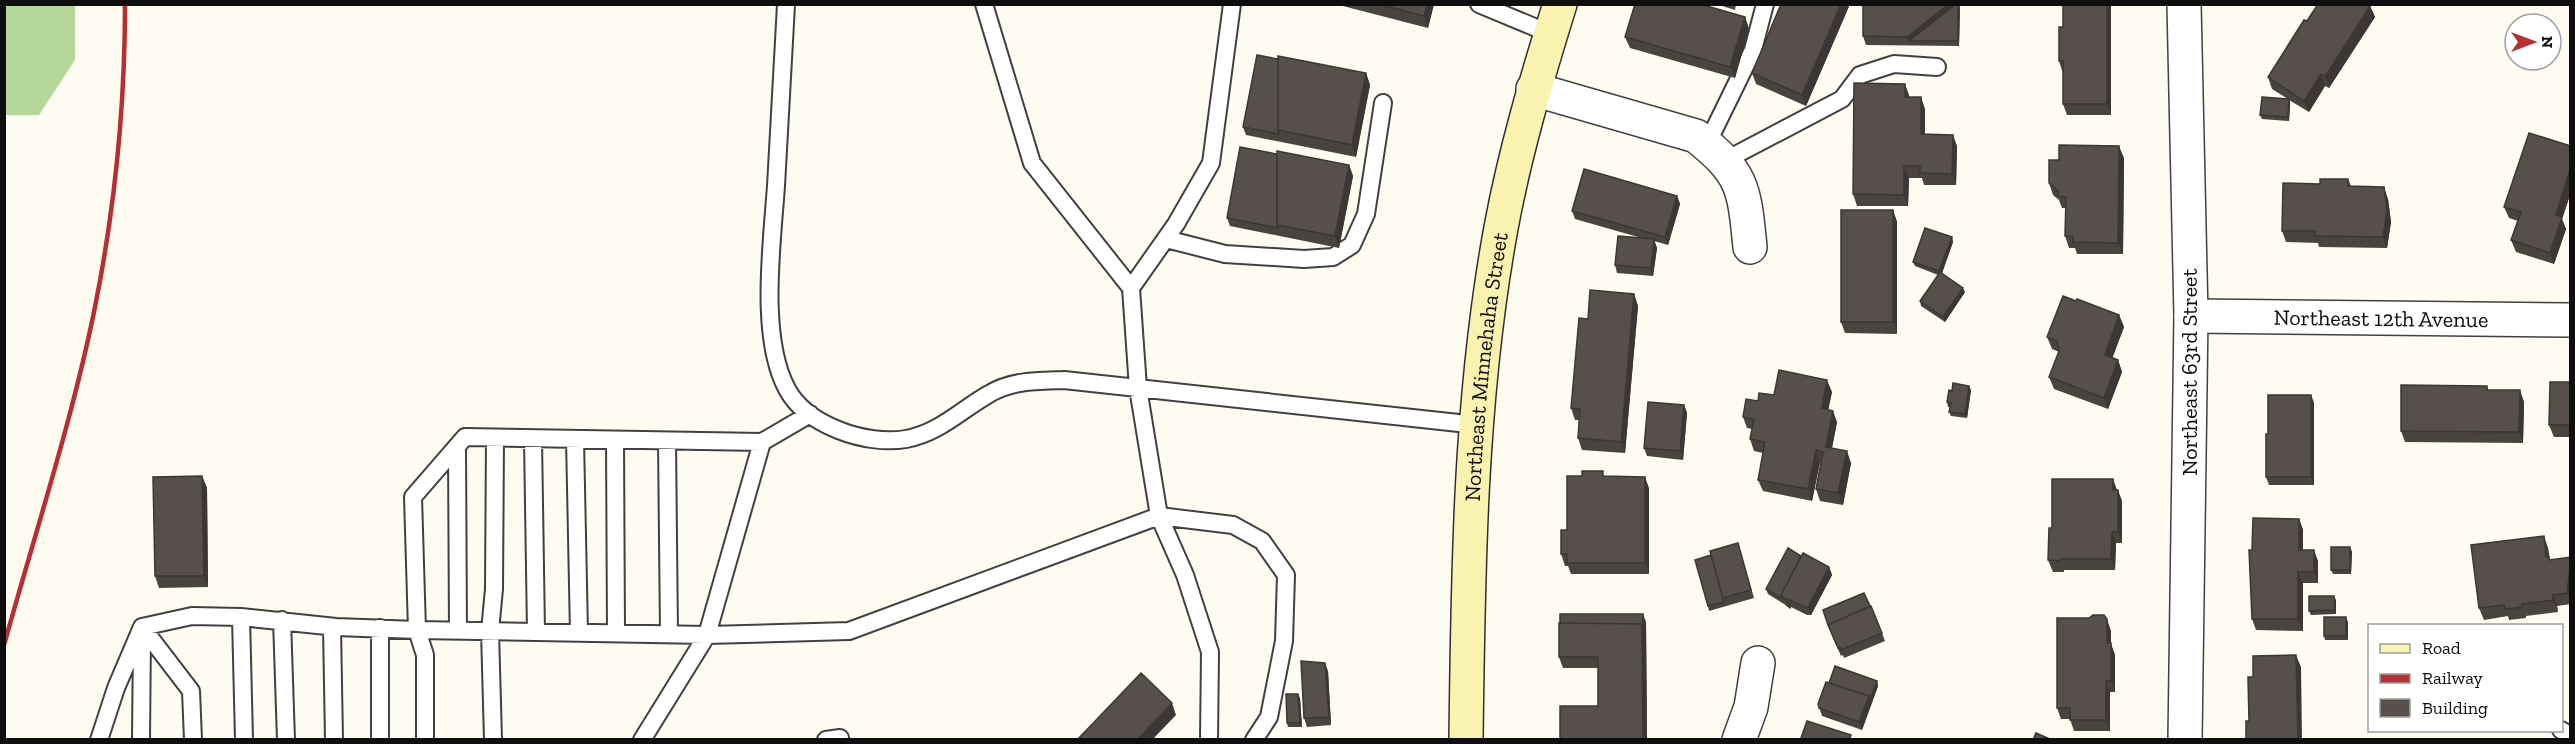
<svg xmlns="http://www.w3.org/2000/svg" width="2575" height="744" viewBox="0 0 2575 744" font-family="'Zilla Slab',serif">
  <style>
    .forest { fill: #b6d79c }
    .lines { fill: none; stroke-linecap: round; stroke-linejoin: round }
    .lane-casing { stroke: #414141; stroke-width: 20 }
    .street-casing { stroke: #414141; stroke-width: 36 }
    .secondary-casing { stroke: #303030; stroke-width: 36 }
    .lane { stroke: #fff; stroke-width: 16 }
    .street { stroke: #fff; stroke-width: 33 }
    .secondary { stroke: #faf2af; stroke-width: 33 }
    .rail { stroke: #b72e34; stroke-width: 4.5 }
    .wall { fill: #4a4440 }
    .shaded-wall { fill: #3c3734 }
    .building { fill: #564f4b; stroke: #3c3734; stroke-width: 1.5 }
    .labels { text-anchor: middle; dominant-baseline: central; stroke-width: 6; stroke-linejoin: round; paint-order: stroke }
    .street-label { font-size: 22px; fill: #0e0e0e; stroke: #fff }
  </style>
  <rect width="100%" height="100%" fill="#fefbf0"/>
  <path class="forest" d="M4,5H75V60L39,115H5Z"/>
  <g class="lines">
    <defs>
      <path id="lane" d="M786,4C783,65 779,126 776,186C772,244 759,337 787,389C806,425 866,446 906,439C939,433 961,410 989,394C1012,380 1038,381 1064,380L1477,425
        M984,4L1032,163L1131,288
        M1479,4L1551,34
        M1707,144L1753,50L1765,4
        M1724,161L1842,99L1860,75L1894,64L1937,67
        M1166,239L1225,254L1304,259L1333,257L1352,245L1366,214L1383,103
        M533,439L536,632
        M575,439L579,633
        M615,440L616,633
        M667,441L669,634
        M762,442L707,635L417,630L413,497L465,437L762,442L810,414
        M457,447L458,631
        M1159,516L1233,525L1262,541L1286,575L1284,641L1269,717L1254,740
        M1159,516L1185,575L1210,652L1209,740
        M241,617L244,740
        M282,620L286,740
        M142,627L191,691L193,740
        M332,627L334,740
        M380,628V740
        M2561,730L2570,735
        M99,740L116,688L142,627L192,616L241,617L336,627L417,630L425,655V740
        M141,740L142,634
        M493,740L490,631L494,589L495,438
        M642,740L707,635L849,631L1159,516L1138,388L1131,288L1176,224L1211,163L1232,4
        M826,740L840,738"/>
      <g id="street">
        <path d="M2184,4L2191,316L2185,740"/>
        <path d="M1533,89L1696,136C1744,174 1744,188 1750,247"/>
        <path id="s1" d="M2191,316L2570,320"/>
        <path d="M1739,740L1751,707L1758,663"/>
      </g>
      <g id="secondary">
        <path id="s2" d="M1466,740C1468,569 1470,396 1501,228C1515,152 1537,78 1560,4"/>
      </g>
    </defs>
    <use href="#lane" class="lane-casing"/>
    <use href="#street" class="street-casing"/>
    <use href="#secondary" class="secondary-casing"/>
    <use href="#lane" class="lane"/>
    <use href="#street" class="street"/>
    <use href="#secondary" class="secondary"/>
    <path class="rail" d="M4,645C35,533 72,421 95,307C115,207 125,106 125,4"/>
  </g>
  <path class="wall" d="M1335,4H1434L1428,28Z
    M1716,4H1736L1735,10Z
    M1781,4H1850L1806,106L1756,84L1752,73Z
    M2111,4V115H2067L2063,104V73L2059,61L2063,27Z
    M2370,6L2375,17L2329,88L2325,86L2309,112L2289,100L2290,104L2289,121L2262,119L2260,115L2288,99L2272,89L2268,77L2307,21Z
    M1960,7L1959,46L1866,45L1863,36Z
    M1745,17L1749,29L1735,78L1630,48L1625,37Z
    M1278,59L1366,73L1370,85L1356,157L1246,135L1243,127Z
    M1909,95V97L1925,109V134L1957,146L1956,185H1924L1922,178H1909L1908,206H1857L1853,194Z
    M2571,146V192L2562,219L2566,229L2554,264L2516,252L2511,240L2518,221L2509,218L2504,207Z
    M1277,154L1349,165L1353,176L1339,248L1230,226L1227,218Z
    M2124,158L2123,254H2077L2075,248H2069L2065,236V208H2062L2059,200L2053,195L2049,183L2059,160Z
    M2348,179L2351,186L2388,199L2391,222L2387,248L2319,247L2318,243L2286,242L2282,231L2320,184Z
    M1677,196L1680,204L1668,245L1654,241L1657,248L1653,276L1617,273L1615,265L1645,239L1575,219L1572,211Z
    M1893,210L1897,222V334L1845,333L1841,322Z
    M1952,237L1953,242L1942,273L1965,292L1945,322L1921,306L1920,301L1938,275L1915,266L1913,262Z
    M1634,294L1638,306L1625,453L1582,450L1578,438L1579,420H1575L1571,408L1588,319Z
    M2076,301L2119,315L2124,327L2112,358L2118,360L2122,372L2108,409L2054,389L2049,377L2059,352L2052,349L2047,337Z
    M2571,382V437H2554L2549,425Z
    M2487,386L2488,390L2524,402L2523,443L2405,442L2401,431Z
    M1971,390L1967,418L1951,416L1949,412L1950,407H1948L1947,402Z
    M1832,392L1828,410L1837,422L1832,448L1851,463L1843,505L1820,501L1816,489L1821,462H1820L1812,501L1763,491L1758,480L1763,453L1754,451L1750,439L1752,429L1747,428L1743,417L1758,401L1774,395Z
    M2311,395L2314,403V485H2269L2266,477L2268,434Z
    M1684,405L1687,413L1683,460L1647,456L1644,448Z
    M202,476L207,488L208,587L159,588L155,576Z
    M1605,476L1649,488V574H1571L1568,566H1565L1561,554L1567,530Z
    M2117,490L2122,501V543H2116L2115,570H2064V572H2053L2048,560L2052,528Z
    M2299,519L2303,530V550L2318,561V583H2303V631L2256,630L2252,619V550Z
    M1738,543L1754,598L1709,611L1708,606L1711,555Z
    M2350,547L2352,552L2351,574H2333L2331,570Z
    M2548,548L2550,560L2571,557V604L2557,606L2558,612L2526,616V618L2509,620L2508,616L2484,620L2479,608Z
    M1801,555L1829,567L1832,575L1811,615H1807L1791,607L1790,609L1784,604L1768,594L1766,589Z
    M2336,600V614L2311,615L2309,611Z
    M1646,622L1647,740H1560L1598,706V668H1563L1559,657Z
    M2348,622V640H2325L2324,636Z
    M2111,631V644L2115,655V692H2110V731H2074L2070,719H2061L2057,708Z
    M1831,633H1882L1885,641L1844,658L1843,655L1841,656Z
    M1328,671L1331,725L1307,727L1304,718Z
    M1877,681L1878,686L1862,730L1822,716L1818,704L1829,683Z
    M1300,698L1302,727H1288L1287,723Z"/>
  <path class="shaded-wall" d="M1427,4H1434L1428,28L1424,16Z
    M1841,4H1850L1806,106L1802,95Z
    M1949,4H1959L1960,7L1959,46L1958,41H1909L1907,37Z
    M2107,4H2111V115L2107,104Z
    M2370,6L2375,17L2329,88L2325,77Z
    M1745,17L1749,29L1735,78L1730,67Z
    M1366,73L1370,85L1356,157L1352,145Z
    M2321,74L2325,86L2309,112L2304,101Z
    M1905,84L1909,95V109L1905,97Z
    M1921,97L1925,109V146L1921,134Z
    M2289,99L2290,104L2289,121L2288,117Z
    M1953,135L1957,146L1956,185L1952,174Z
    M2119,146L2124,158L2123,254L2118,243Z
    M1349,165L1353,176L1339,248L1335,236Z
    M1904,166L1909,178L1908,206L1904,195Z
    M2571,166V192L2562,219L2566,229L2554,264L2550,253L2556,215Z
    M2384,187L2388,199L2391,222L2387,248L2383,237Z
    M1677,196L1680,204L1668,245L1665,237Z
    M1893,210L1897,222V334L1893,322Z
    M1952,237L1953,242L1941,276L1939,271Z
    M1654,239L1657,248L1653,276L1651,268Z
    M1963,288L1965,292L1945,322L1943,317Z
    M1634,294L1638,306L1625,453L1621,442Z
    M2119,315L2124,327L2109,367L2105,355Z
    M2118,360L2122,372L2108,409L2104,398Z
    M1827,380L1832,392L1826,420L1822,408Z
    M1969,386L1971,390L1967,418L1965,414Z
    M2520,390L2524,402L2523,443L2519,432Z
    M2311,395L2314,403V485L2311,477Z
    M1684,405L1687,413L1683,460L1680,451Z
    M1833,411L1837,422L1830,458L1826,447Z
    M1816,450L1820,462L1812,501L1808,489Z
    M1847,451L1851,463L1843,505L1838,493Z
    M202,476L207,488L208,587L204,576Z
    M1645,477L1649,488V574L1645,563Z
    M2113,479L2117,490H2113Z
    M2118,490L2122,501V543L2118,532Z
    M2299,519L2303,530V561L2299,550Z
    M2112,532L2116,543L2115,570L2111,559Z
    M2544,536L2548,548L2549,558L2546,557Z
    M2350,547L2352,552L2351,574L2350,570Z
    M2314,550L2318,561V583L2314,572Z
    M2571,559V602L2567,593Z
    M1829,567L1832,575L1811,615L1808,607Z
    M2298,572L2303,583V631L2298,619Z
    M2553,595L2557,606L2558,612L2553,600Z
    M2334,596L2336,600V614L2335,610Z
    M1788,599L1791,607L1790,609L1787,601Z
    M1643,614L1646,622L1647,740H1643L1642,624Z
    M2346,617L2348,622V640L2346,636Z
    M2107,619L2111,631V644L2115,655V692L2111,681L2107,643Z
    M2296,655L2301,667L2302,740H2298Z
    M1325,663L1328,671L1331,725L1329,717Z
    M1877,681L1878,686L1862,730L1859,722L1869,696Z
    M2106,681L2110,692V731L2106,720Z
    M1298,694L1300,698L1302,727L1300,723Z
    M1172,703L1176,715L1152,740H1137Z"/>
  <path class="building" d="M1378,4H1427L1424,16Z
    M1635,4H1700L1745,17L1730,67L1625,37Z
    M1781,4H1841L1802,95L1752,73Z
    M1863,4H1949L1907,37L1863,36Z
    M1956,4H1958V41H1909Z
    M2063,4H2107V104H2063V61H2059V27H2063Z
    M2318,4H2369L2370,6L2325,77L2321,74L2304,101L2268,77L2304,20L2307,21Z
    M1257,55L1278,59V130L1279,134L1243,127Z
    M1278,56L1366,73L1352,145L1278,130Z
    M1854,83L1905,84V97H1921V134L1953,135L1952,174L1920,173V166H1904V195L1853,194Z
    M2262,97L2289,99L2288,117L2260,115Z
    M2529,133L2571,146V166L2556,215L2562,217L2550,253L2511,240L2521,212L2504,207Z
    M2059,145L2119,146L2118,243L2073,242V236H2065L2066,197L2058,196V191L2049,183V160H2059Z
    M1240,147L1277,154V225L1278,228L1227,218Z
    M1277,151L1349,165L1335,236L1277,225Z
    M1584,169L1677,196L1665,237L1572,211Z
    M2320,179H2348V186L2384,187L2387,210L2383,237L2315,236V231H2282L2283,183L2320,184Z
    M1841,210H1893V322H1841Z
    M1925,228L1952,237L1939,271L1913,262Z
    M1618,236L1654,239L1651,268L1615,265Z
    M1940,272L1963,288L1943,317L1920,301Z
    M1590,290L1634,294L1621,442L1578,438L1580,409L1571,408L1579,318L1588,319Z
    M2063,296L2076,301L2077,299L2119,315L2105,355L2118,360L2104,398L2049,377L2059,351L2057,341L2047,337Z
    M1779,370L1827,380L1822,408L1833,411L1826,447L1847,451L1838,493L1816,489L1823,452L1816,450L1808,489L1758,480L1765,442L1750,439L1754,419L1743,417L1746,399L1758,401L1759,393L1774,395Z
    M2550,382H2571V425H2549Z
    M1953,383L1969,386L1965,414L1949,412L1951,403L1947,402L1949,390L1952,391Z
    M2401,385L2487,386V390H2520L2519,432L2401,431Z
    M2268,395H2311V477H2266V434H2268Z
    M1648,402L1684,405L1680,451L1644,448Z
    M1582,471H1603V476L1645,477V563H1567V554H1561V530H1567V476H1582Z
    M202,476L204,576H155L153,477Z
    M2052,479H2113V490H2118V532H2112L2111,559H2060V561L2048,560L2049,528H2052Z
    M2253,518L2299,519V550H2314V572H2298V619H2252L2249,550H2252Z
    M2544,536L2546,557H2549V560L2571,557L2567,593L2553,595V600L2522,604V607L2505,609L2504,605L2479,608L2471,545Z
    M1738,543L1751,590L1723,598L1710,551Z
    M2331,547H2350V570H2331Z
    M1788,548L1801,556L1781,595L1782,599L1766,589Z
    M1803,553L1829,567L1808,607H1804L1788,599L1787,601L1781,595Z
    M1711,555L1724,602L1708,606L1695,560Z
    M1864,593L1870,606L1828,625L1823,610Z
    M2309,596H2334L2335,610L2309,611Z
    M1871,606L1882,633L1841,650L1840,647L1838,648L1828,625Z
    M1560,614H1643V627L1642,624L1560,623Z
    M2093,615H2104L2107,619V643H2111V681H2106V720H2070V708H2057V618H2089Z
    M2324,617H2346V636H2324Z
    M1559,623L1642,624L1643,740H1560V706H1598V657H1559Z
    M2296,655L2298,740H2246V721H2249L2248,677H2253V656Z
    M1301,661L1325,663L1329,717L1304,718Z
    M1835,666L1877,681L1870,700L1869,696L1829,683Z
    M1141,673L1172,703L1137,740H1077Z
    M1826,682L1869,696L1859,722L1819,708L1818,704Z
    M1286,694H1298L1300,723H1287Z
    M1807,721L1851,735L1849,740H1805L1801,738Z
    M2036,733L2052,740H2033Z"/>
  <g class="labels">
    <g class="street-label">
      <text stroke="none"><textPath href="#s1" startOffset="190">Northeast 12th Avenue</textPath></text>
      <text stroke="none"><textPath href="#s2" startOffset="374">Northeast Minnehaha Street</textPath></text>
      <text transform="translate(2189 372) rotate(-90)">Northeast 63rd Street</text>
    </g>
  </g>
  <rect width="2575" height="744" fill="none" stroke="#0e0e0e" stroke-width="12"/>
  <rect x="2368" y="624" width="195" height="108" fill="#ffffff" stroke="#9f9f9f" stroke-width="1.5"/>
  <rect x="2380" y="644" width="30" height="9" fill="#faf2af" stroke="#9f9f9f" stroke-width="1.5"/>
  <text x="2422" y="654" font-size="18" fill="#0e0e0e">Road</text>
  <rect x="2380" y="674" width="30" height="9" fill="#b72e34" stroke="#9f9f9f" stroke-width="1.5"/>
  <text x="2422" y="684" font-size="18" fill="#0e0e0e">Railway</text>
  <rect x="2380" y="699" width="30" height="18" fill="#564f4b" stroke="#9f9f9f" stroke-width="1.5"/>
  <text x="2422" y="714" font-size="18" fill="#0e0e0e">Building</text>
  <g transform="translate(2533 42) rotate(90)"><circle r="28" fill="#ffffff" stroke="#9f9f9f" stroke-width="1.5"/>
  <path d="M0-4.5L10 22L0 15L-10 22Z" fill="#b72e34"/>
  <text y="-9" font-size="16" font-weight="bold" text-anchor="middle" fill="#0e0e0e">N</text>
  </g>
</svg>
